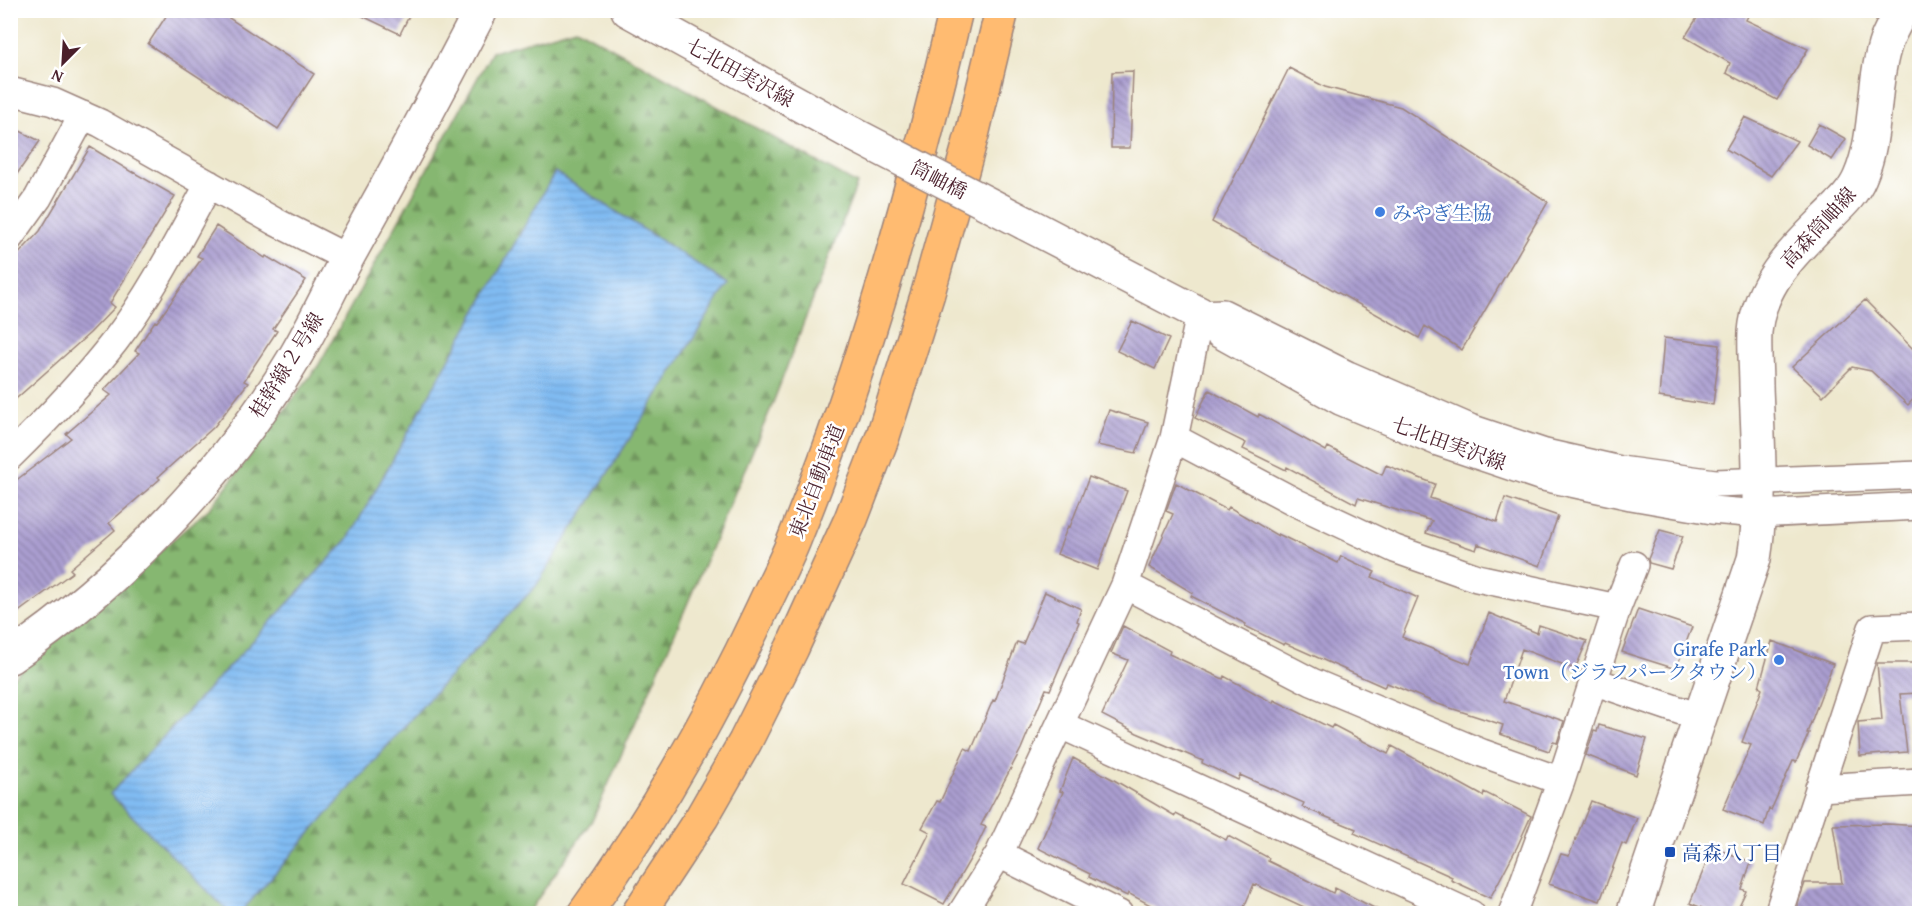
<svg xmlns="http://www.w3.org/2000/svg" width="1930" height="924" viewBox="0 0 1930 924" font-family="'Gentium Book Plus','Noto Serif JP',serif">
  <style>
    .forest { fill: url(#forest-firs); stroke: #686b4e; stroke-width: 1.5 }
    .water { fill: url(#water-rules); stroke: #656d8e; stroke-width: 1.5 }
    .building { fill: url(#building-back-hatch) }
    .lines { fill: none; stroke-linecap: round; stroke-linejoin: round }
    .minor-casing { stroke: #9c847c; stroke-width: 30 }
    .tertiary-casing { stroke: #9c847c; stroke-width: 36 }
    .motorway-casing { stroke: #9c847c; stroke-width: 36 }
    .minor { stroke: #fff; stroke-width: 27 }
    .tertiary { stroke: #fff; stroke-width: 33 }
    .motorway { stroke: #ffbb71; stroke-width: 33 }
    .tertiary-bridge-casing { stroke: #9c847c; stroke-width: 36; stroke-linecap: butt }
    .tertiary-bridge { stroke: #fff; stroke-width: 33 }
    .shop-dot { fill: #3f7fe0; stroke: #fff; stroke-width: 2 }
    .transit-dot { fill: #1a4fb4; stroke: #fff; stroke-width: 2 }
    .labels { text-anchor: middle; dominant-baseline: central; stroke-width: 5; stroke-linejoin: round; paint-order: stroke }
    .street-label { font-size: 20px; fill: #4a1f2b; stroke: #fff }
    .shop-label { font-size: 20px; fill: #366cbe; stroke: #fff; text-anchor: start }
    .transit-label { font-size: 20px; fill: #164399; stroke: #fff; text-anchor: start }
  </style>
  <defs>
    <pattern id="forest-firs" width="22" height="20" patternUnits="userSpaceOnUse" patternTransform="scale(1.5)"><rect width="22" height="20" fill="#86b771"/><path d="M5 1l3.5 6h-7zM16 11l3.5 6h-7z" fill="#70945d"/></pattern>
    <pattern id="water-rules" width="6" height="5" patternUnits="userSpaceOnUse" patternTransform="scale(1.5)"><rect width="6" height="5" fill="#80bbf2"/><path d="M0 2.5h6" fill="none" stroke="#70a0d0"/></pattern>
    <pattern id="building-back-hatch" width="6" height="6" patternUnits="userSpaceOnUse" patternTransform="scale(1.5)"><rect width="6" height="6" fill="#aa9ed0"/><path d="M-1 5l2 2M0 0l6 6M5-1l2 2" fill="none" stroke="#8c80a9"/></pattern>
  </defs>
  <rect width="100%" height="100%" fill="#fff"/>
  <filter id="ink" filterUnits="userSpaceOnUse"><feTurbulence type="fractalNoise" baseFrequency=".0167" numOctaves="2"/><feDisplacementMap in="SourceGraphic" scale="12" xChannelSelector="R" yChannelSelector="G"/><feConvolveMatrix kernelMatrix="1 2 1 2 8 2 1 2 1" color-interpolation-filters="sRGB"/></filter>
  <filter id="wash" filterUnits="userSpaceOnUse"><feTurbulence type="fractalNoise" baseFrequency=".008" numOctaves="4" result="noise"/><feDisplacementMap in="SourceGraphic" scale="24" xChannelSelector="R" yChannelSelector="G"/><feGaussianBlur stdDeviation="1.35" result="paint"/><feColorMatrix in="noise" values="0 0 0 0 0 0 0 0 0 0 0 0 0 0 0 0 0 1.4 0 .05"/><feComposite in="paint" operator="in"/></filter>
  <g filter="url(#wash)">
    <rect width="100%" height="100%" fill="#eee8ce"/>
    <path class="forest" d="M576,28L857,184L771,408L674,635L593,819L528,913H11L10,680L211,507L318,366L492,52Z"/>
    <path class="water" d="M555,172L728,284L536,586L433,694L240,913H230L110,794L348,539Z"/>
    <g id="blocks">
      <path class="building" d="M170,10H217L314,74L278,129L148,44Z
        M350,10H412L400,34Z
        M1702,10H1751L1746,20L1808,49L1777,100L1726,73L1730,63L1685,37Z
        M1289,68L1325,87L1401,107L1548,202L1462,350L1425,326L1419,338L1212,222Z
        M1133,71L1130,148H1111L1112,72Z
        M1745,117L1797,141L1771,176L1726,149Z
        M1819,124L1846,139L1832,160L1807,145Z
        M10,126L40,141L10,184Z
        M90,147L133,173V172L175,196L110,303L115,307L90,333L10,404V263L40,231Z
        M216,226L265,258L266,256L306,280L273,329L277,331L244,381L248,383L214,427L158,477L160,479L109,523L115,530L70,569L73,572L10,618V485L71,438L66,434L111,395L104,390L139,353L135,351L155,321L157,322L202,258L197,256Z
        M1865,300L1920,356V392L1908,405L1871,371L1852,367L1823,396L1792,367Z
        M1132,321L1169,339L1155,369L1117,351Z
        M1664,338L1720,345L1713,405L1659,397Z
        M1209,390L1258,417L1259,414L1326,451L1328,447L1382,475L1386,465L1435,484L1430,498L1495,521L1497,522L1505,498L1558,516L1540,566L1478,544L1476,550L1426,533L1432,521L1358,498L1356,504L1287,467L1286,470L1243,449L1246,443L1195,418Z
        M1109,410L1148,422L1136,453L1097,445Z
        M1089,477L1127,491L1097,570L1057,554L1068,526L1070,527Z
        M1176,483L1227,510L1229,507L1278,536V534L1338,563L1341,556L1375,572L1372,577L1418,598L1402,637L1470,664L1489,613L1537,633L1539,625L1587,641L1575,669L1522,649L1504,701L1564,721L1557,743L1553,742L1549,751L1500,734L1503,725L1438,704L1387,683L1384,687L1285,643L1284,645L1245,626L1246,624L1191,596L1193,593L1149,567L1173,514L1166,511Z
        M1660,530L1683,536L1671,569L1649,563L1648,559Z
        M1045,592L1081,609L1077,621L1079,622L1050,690L1046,689L1021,749L981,825L986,827L972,856L944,904L904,884L930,832L922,828L937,801L940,802L965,748L971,751L993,700L995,701L1017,642L1023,644Z
        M1638,609L1692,627L1676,669L1622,652Z
        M1123,626L1170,651L1169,654L1223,679L1224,676L1273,703L1274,700L1331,728L1333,725L1388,754L1392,746L1483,796L1484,792L1531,816L1517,847L1490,898L1451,880L1452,877L1354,833L1356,829L1302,807L1304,803L1240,775L1238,780L1202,763L1203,761L1137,733L1102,715L1128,660L1111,653Z
        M1772,641L1833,664L1807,733H1809L1796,762L1793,761L1771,810L1769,809L1764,825L1723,809L1751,745L1742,742L1762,689L1759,687Z
        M1877,663H1920V693L1900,694L1907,752L1860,756L1858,722L1882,720Z
        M1599,725L1647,739L1636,775L1586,755L1594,731L1597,732Z
        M1073,758L1114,780L1175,816L1176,814L1226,840L1228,836L1269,858L1268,861L1333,893L1335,888L1386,914H1319L1254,884L1241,914H1167L1128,893L1127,896L1089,877L1090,874L1038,848L1063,792L1060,791Z
        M1591,801L1637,818L1626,845L1622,843L1600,901L1549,884L1561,854L1569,856Z
        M1888,824L1920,826V912L1798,914V903L1805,883H1842L1833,825Z
        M1713,847L1751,862L1742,889L1746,891L1735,914H1716L1690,903Z"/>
    </g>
  </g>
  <g filter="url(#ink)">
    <use href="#blocks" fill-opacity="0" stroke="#9c847c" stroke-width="1.5"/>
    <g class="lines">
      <defs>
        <path id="minor" d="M10,91L53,102L100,123L274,221L347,258
          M10,237L38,198L83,115
          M1200,314L1219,334L1340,401L1438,442L1539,476L1631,496L1712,510L1758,514L1920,506
          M1200,314L1223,313L1348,375L1470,428L1545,453L1620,470L1715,483L1920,475
          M1174,438L1297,503L1395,549L1477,578L1617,608
          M10,456C47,420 83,382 115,341C152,293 180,237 209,184
          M1125,585L1312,682L1482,753L1561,781
          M1593,681L1699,717
          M1061,725L1471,914
          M1819,788L1920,782
          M999,854L1119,914
          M961,914L999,854L1125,585L1174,438L1200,314
          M1512,914L1561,781L1617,608L1634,565
          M1778,914L1872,628L1920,626"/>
        <path id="tertiary" d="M628,10L853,134
          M1025,223L1200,314
          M10,657C120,583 229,469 296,355C316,321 332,285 351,251C396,171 439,91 481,10
          M1633,914L1754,559C1763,503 1758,443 1756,386C1756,369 1754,350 1755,332C1759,284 1794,251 1826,219C1839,206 1853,194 1860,177C1879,133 1871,83 1887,39C1891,29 1897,20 1901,10"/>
        <path id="motorway" d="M584,914C654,818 713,714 763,607C774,583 787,559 796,535C865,366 914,188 956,10
          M638,914L702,817L745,742L792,648L851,519L883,436L928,293L973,131L1002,10"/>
      </defs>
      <use href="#minor" class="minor-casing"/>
      <use href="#tertiary" class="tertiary-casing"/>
      <use href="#motorway" class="motorway-casing"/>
      <use href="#minor" class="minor"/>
      <use href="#tertiary" class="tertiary"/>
      <use href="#motorway" class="motorway"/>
      <defs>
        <path id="tertiary-bridge" d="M853,134L1025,223"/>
      </defs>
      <use href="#tertiary-bridge" class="tertiary-bridge-casing"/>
      <use href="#tertiary-bridge" class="tertiary-bridge"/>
    </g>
  </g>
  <g class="shop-dot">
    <circle cx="1380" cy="212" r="6"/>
    <circle cx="1779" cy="660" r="6"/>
  </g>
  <rect class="transit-dot" x="1664" y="846" width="12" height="12" rx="3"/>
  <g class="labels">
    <g class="street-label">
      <text transform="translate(740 72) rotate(29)">七北田実沢線</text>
      <text transform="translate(939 179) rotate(27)">筒岫橋</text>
      <text transform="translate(1818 227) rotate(-48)">高森筒岫線</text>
      <text transform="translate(286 365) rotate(-58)">桂幹線２号線</text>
      <text transform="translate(1449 443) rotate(20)">七北田実沢線</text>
      <text transform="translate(816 481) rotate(-69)">東北自動車道</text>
    </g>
    <g class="shop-label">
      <text x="1392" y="212">みやぎ生協</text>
      <text x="1767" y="648" text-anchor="end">Girafe Park<tspan x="1767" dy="23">Town（ジラフパークタウン）</tspan></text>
    </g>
    <g class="transit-label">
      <text x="1682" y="852">高森八丁目</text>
    </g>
  </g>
  <rect width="1930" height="924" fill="none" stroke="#fff" stroke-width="36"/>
  <g transform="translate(63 63) rotate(204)" stroke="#ffffff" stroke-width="4.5" paint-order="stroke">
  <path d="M0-4.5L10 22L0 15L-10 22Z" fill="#4a1f2b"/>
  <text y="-9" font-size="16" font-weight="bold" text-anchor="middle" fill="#4a1f2b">N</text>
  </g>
</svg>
